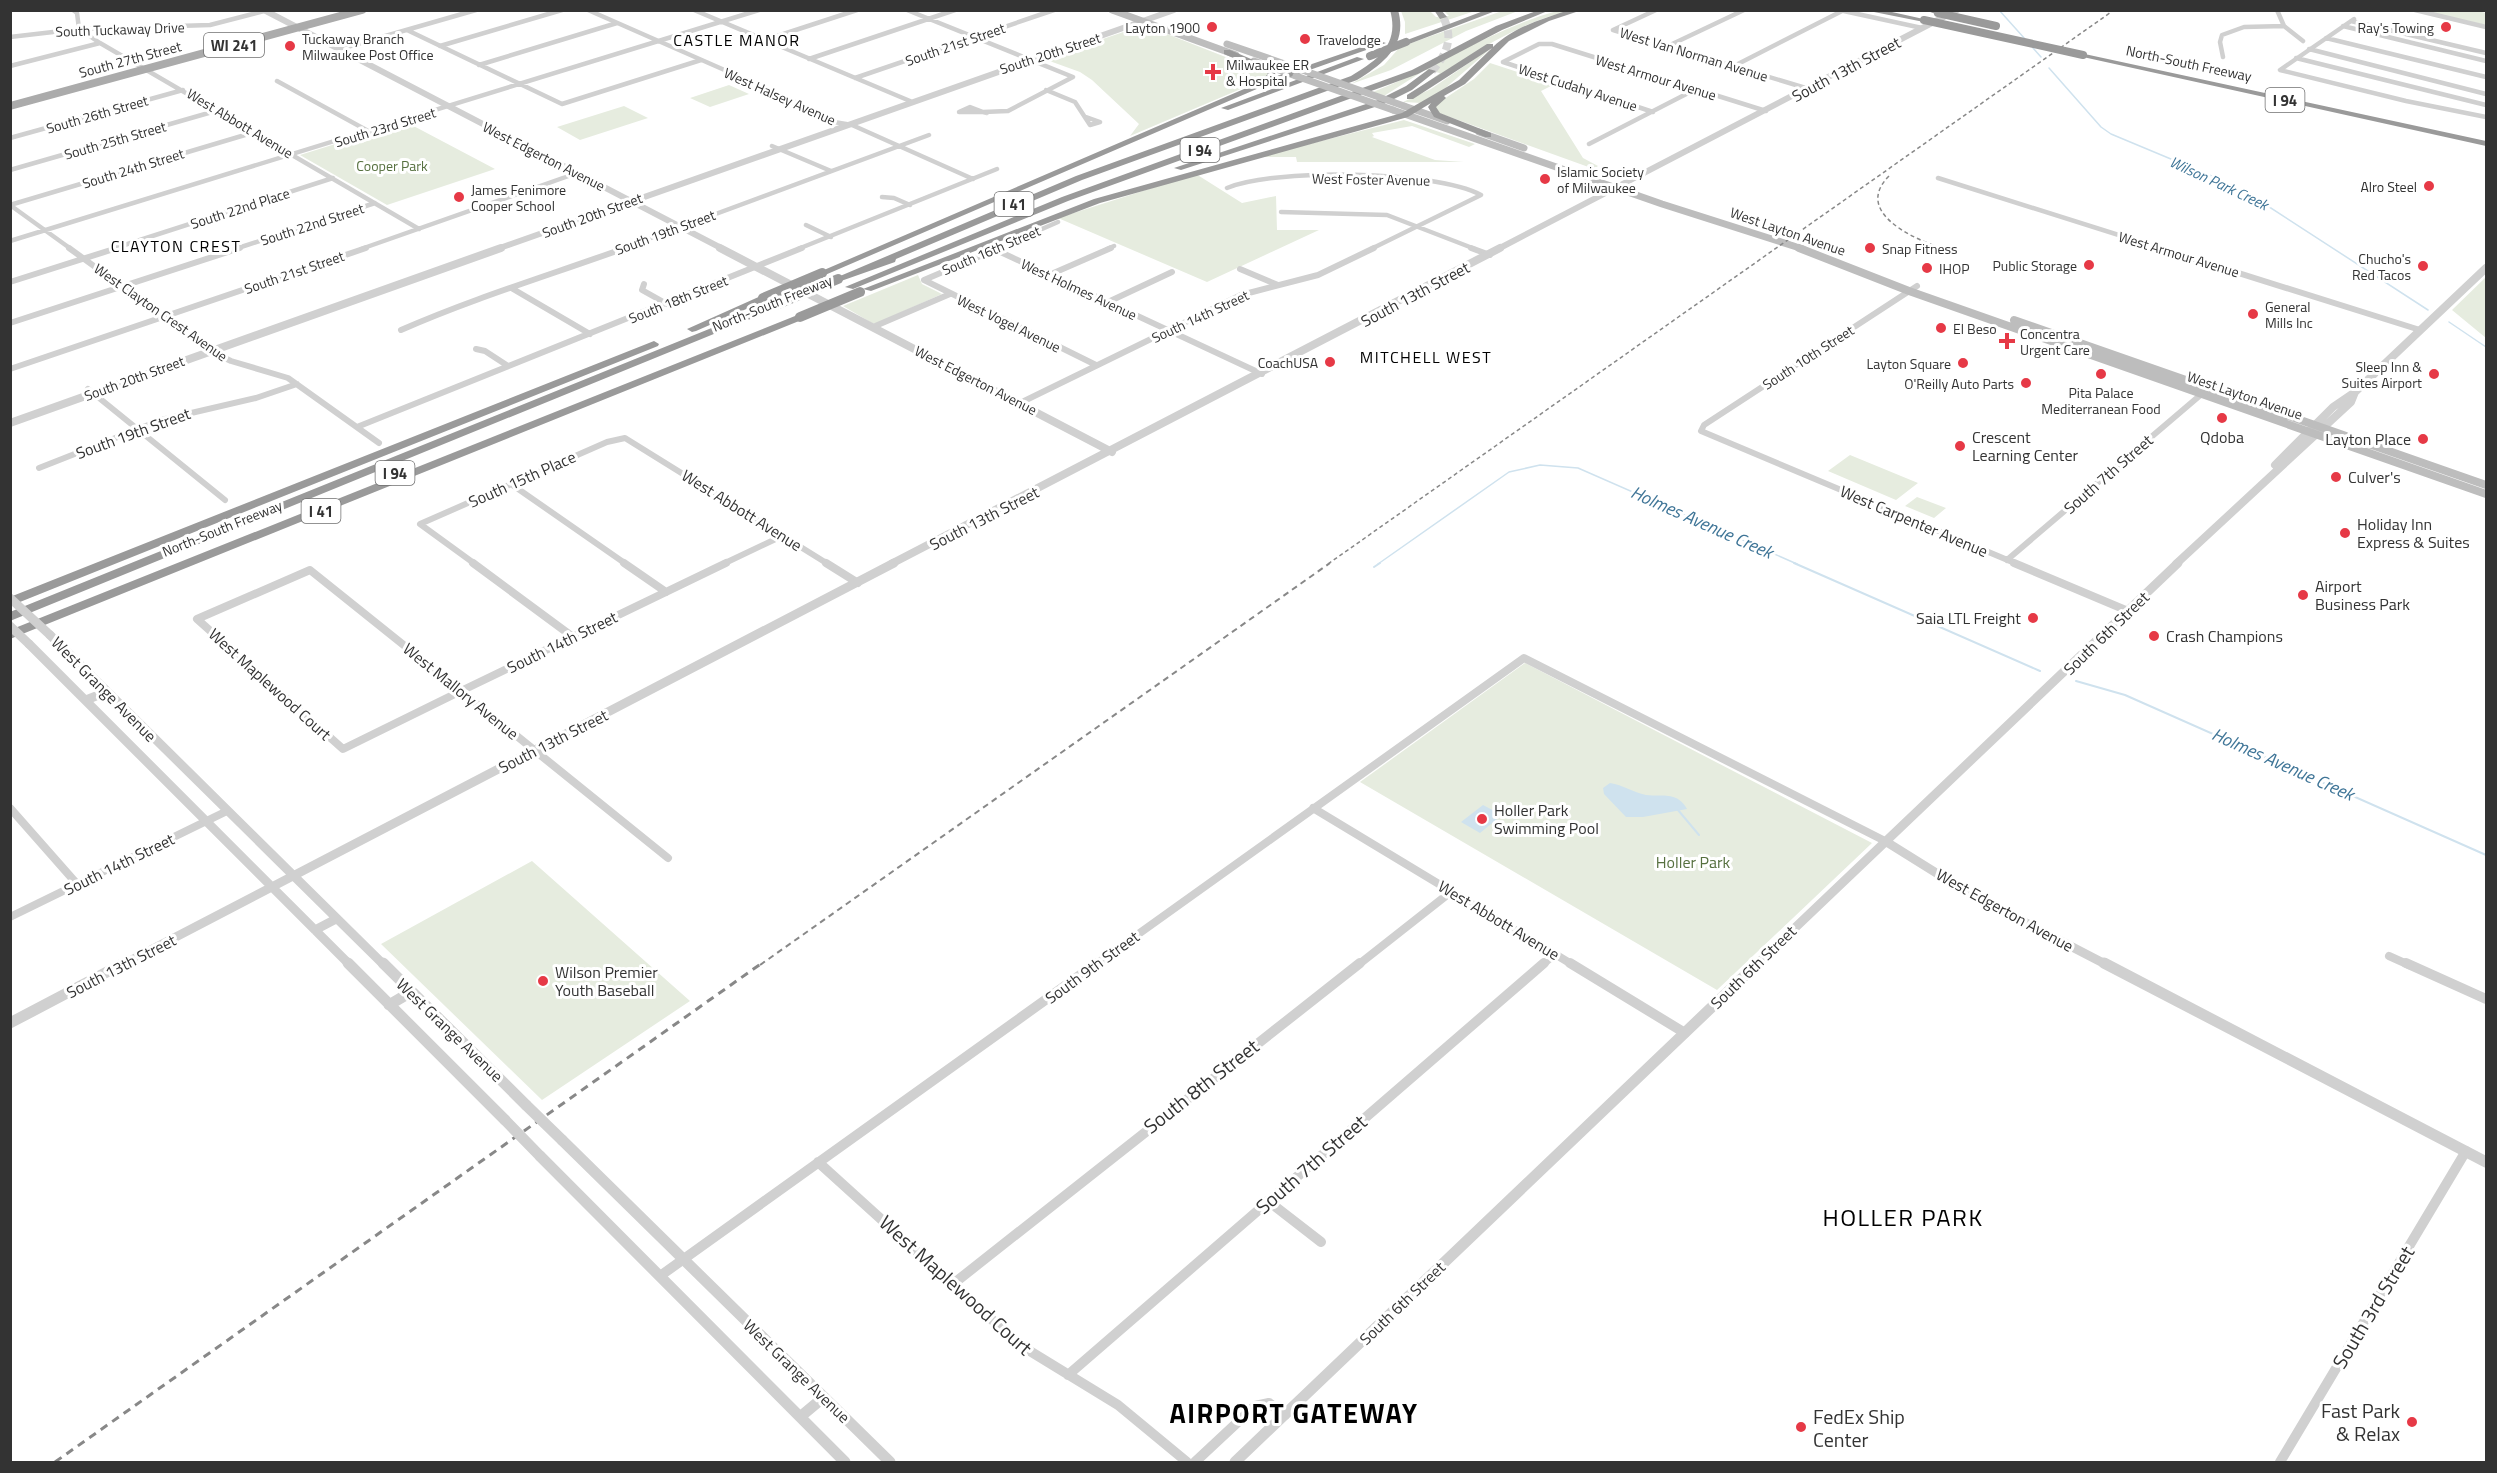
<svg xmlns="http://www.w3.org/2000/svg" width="2497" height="1473" viewBox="0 0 2497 1473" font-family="'Titillium Web',sans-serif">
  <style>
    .green { fill: #e6ecdf }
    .water { fill: #cfe2ee }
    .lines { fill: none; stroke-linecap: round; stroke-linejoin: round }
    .stream-far1 { stroke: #cfe2ee; stroke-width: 1.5 }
    .stream { stroke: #cfe2ee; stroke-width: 2 }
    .motorway-tunnel { stroke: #d6d6d6; stroke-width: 8; stroke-dasharray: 8 4.5; stroke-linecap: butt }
    .minor-far3 { stroke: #d0d0d0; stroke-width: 4.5 }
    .minor-far2 { stroke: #d0d0d0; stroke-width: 6 }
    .minor-far1 { stroke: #d0d0d0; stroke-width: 8 }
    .minor { stroke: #d0d0d0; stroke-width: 10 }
    .tertiary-far3 { stroke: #d0d0d0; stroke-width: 6 }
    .tertiary-far2 { stroke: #d0d0d0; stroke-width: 8 }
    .tertiary-far1 { stroke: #d0d0d0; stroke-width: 9 }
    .tertiary { stroke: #d0d0d0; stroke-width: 11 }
    .secondary-far1 { stroke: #bdbdbd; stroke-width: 7 }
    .secondary { stroke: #bdbdbd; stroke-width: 8 }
    .primary { stroke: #ababab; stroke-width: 8 }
    .motorway { fill: #9a9a9a; fill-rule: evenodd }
    .rail-far2 { stroke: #888; stroke-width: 1.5; stroke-dasharray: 4 3; stroke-linecap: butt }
    .rail-far1 { stroke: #888; stroke-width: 2; stroke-dasharray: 6 4.5; stroke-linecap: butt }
    .rail { stroke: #888; stroke-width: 3; stroke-dasharray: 8 6; stroke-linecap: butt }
    .tertiary-bridge-far1 { stroke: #d0d0d0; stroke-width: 9 }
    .tertiary-bridge { stroke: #d0d0d0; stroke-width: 11 }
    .secondary-bridge { stroke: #bdbdbd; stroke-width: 7 }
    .motorway-bridge-far1 { stroke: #9a9a9a; stroke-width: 8 }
    .motorway-bridge { stroke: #9a9a9a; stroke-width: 10 }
    .poi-dot { fill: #e63946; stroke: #fff; stroke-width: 2 }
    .labels { text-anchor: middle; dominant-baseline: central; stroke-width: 6; stroke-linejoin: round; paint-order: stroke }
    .far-poi-label { font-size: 14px; fill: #333; stroke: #fff; text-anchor: start }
    .far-street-label { font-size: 14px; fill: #333; stroke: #fff }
    .far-park-label { font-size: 14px; fill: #56703f; stroke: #fff }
    .shield { fill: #fff; stroke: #707070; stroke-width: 1.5 }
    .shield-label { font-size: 15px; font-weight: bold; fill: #333 }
    .far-water-label { font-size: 15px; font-style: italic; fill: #3f7597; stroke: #fff }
    .far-quarter-label { font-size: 16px; letter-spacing: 1.5px; fill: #000; stroke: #fff }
    .street-label { font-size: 16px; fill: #333; stroke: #fff }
    .poi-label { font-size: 16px; fill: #333; stroke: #fff; text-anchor: start }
    .park-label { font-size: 16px; fill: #56703f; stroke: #fff }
    .water-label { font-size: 18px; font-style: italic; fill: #3f7597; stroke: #fff }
    .near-street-label { font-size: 20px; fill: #333; stroke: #fff }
    .near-poi-label { font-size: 20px; fill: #333; stroke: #fff; text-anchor: end }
    .near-quarter-label { font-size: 24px; letter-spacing: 1.5px; fill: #000; stroke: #fff }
    .near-district-label { font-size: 27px; font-weight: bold; letter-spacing: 1.5px; fill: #000; stroke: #fff }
  </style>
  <rect width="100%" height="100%" fill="#fff"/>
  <path class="green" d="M2474,10L2486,13V25L2422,11Z
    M1401,11H1430L1436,17L1449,16L1444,11H1475L1405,34V22Z
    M1502,11H1518L1466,31L1391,70L1351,84L1384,65L1400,47Z
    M1557,11H1568C1508,26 1460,62 1408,96L1440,73L1425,70L1384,96L1373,92C1435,68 1492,29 1557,11Z
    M1144,25L1269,74L1262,80L1130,136L1139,124L1092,80L1080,72L1044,59Z
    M1495,45L1442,91L1422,103L1403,102L1431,89Z
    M1490,63L1555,84L1541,91L1583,158L1598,166L1594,169L1436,112L1435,105L1474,79Z
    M729,85L749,94L710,107L690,98Z
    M624,106L648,118L580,140L557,127Z
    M1404,120L1475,144L1469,147L1412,126L1372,133L1374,136L1372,137L1435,160L1464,162H1297L1296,157H1258Z
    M406,122L495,169L387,205L300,155Z
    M1196,174L1242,203L1276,196L1277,230H1319L1207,282L1058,218Z
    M918,275L922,284L942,294L877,323H872L843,306Z
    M2486,277V338L2452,310Z
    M1850,455L1918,483L1896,500L1828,471Z
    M1917,497L1946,508L1934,518L1905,506Z
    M1525,663L1872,843L1717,990L1360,782Z
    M532,861L690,1001L542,1100L381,944Z"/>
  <path class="water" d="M1610,783C1623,785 1633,792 1646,795C1663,797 1677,791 1687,809L1643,817H1626L1604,794L1603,788Z
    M1483,805L1502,815L1480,833L1461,822Z"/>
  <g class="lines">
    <path class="stream-far1" d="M1999,10L2025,39
      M2033,48L2041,57
      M2049,68L2101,127L2111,134L2214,177L2257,199L2428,310
      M2449,322L2486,347
      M1378,564L1509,472L1540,465L1578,468L1797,564"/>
    <path class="stream" d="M1794,563L2040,671
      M1374,567L1380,563
      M2076,681L2125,695L2486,855
      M1678,810L1699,835"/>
    <path class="motorway-tunnel" d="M1432,71C1447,54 1454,38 1443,17"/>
    <path class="minor-far3" d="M73,10L77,13L79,29L100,43L419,229
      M588,10L779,94L834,122L852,125L973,179
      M694,10L910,101
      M907,10L1073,77L1008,111L983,112
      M1839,10L1922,28
      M2277,10L2284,26L2303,41
      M2415,10L2486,27
      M2354,19L2280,70L2406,101L2486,117
      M2351,21L2486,53
      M2343,26L2486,61
      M407,30L562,104L701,60
      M1613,30L1809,89
      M1613,30L1656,10
      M10,37L79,29L210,25L264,11
      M2326,38L2486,77
      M765,40L857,10
      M440,46L562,10
      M1668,46L1744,10
      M340,49L476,10
      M2309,49L2486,94
      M2223,57L2220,42L2222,35L2244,27L2284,26
      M2296,58L2486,105
      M809,59L955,10
      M479,65L617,23
      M10,66L100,43
      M1734,66L1842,11
      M855,78L1054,10
      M277,81L370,132
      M1046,90L1075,102L1090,125L1100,122L1086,117
      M970,107L983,112H959Z
      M983,112L987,113
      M1653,112L1503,62L1539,44H1552L1766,111
      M10,138L183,90
      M1589,144L1696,89
      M772,146L831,171
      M10,170L219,110
      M1938,178L2163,249
      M1227,188C1276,168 1434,170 1481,195L1371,249
      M882,197L894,198L910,205
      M10,205L71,249
      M10,205L255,132
      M1281,212L1387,215L1475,249
      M806,225L831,237
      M10,241L759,10
      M112,249L333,178
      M235,249L375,203
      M361,249L577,173
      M621,249L929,135
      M798,249L997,169
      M996,249L1058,222
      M1107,249L1114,246"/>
    <path class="minor-far2" d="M69,248L214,353L231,361L288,378L379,443
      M999,248L924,280L1096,365
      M1471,248L1490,255
      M2159,248L2420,330
      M994,249L1262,374
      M1240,269L1278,285
      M1049,275L1111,248
      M10,282L117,248
      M644,284L642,290L667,304
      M1917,286L1704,425L1701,431L2017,564
      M513,289L590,334
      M1108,302L1172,272
      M10,323L240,248
      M873,327L950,294
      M401,330C474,298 550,275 625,248
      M476,349L485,351L508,366
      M10,369L366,248
      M88,389L225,500
      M1020,403L1241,295L1318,275L1374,248
      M357,427L802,248
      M39,468L161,420L256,398L297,384
      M511,484L626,564
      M2007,560L2204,392
      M475,564L420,524L607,442L625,438L828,564
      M723,564L782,536"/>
    <path class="minor-far1" d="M473,563L573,637
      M624,563L666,592
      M826,563L858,583
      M2014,563L2128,611
      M310,570L461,691L343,749L197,619Z
      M461,691L668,858
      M461,691L726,563
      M10,808L77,884
      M1313,808L1573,965
      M10,917L227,811
      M2389,956L2409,965
      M1095,965L1524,658L1885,841
      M1358,965L1452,891
      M1542,965L1555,954"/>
    <path class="minor" d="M1570,963L1685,1033
      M2406,963L2486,999
      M818,1162L1020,1345L1118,1405L1187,1462
      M1268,1201L1321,1242
      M660,1276L1097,963
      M953,1284L1360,963
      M1068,1375L1544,963
      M1195,1462L1255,1406L1269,1403L1285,1415
      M2280,1462L2466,1151"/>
    <path class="tertiary-far3" d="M264,10L723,249
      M497,249L1174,10
      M1498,249L1957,10"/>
    <path class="tertiary-far2" d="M720,248L1112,452
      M10,423L501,248
      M2275,465L2333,407L2355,392L2486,268
      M891,564L1500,248
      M2176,564L2351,402L2355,392"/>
    <path class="tertiary-far1" d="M50,635L384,965
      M29,644L350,965
      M86,700L106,692
      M1885,841L1970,894L2107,965
      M315,930L336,919
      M122,965L894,563
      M1756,965L2178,563"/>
    <path class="tertiary" d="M348,963L505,1120
      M383,963L526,1105
      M2104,963L2486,1162
      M389,1005L411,992
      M10,1023L124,963
      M562,1140L890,1462
      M540,1156L845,1462
      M800,1417L824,1397
      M1235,1462L1758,963"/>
    <path class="secondary-far1" d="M1112,10L1236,55
      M1227,44L1308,72
      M1254,61L1296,76
      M1404,106L1447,121
      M1393,110L1662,204L1803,249
      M1479,132L1524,148"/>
    <path class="secondary" d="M1799,248L1909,291L2486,494
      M2014,320L2486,485"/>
    <path class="primary" d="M10,106L362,10"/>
    <path class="motorway" d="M1390,10H1398C1408,45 1384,63 1357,80L1082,180L896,259L895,262L841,281L833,279L1076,176L1351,76C1377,60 1400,45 1390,10Z
      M1434,10H1441L1447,17L1440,19Z
      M1486,10H1498L1409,44L1402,42Z
      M1539,10H1550L1502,30L1418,74L1068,201L853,289L845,287L1062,197L1412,70L1496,26Z
      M1569,10H1582L1549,21L1509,41L1465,84L1444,96L1446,98L1436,107L1440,113L1491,133V137H1485L1434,117L1428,107L1431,103L1408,117L1100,203L871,291L863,289L1094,199L1402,113L1459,80L1492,48L1413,99H1407V95L1487,44H1493V47C1514,27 1542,19 1569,10Z
      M1864,10H1883L1928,20L1924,22Z
      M1925,10H1938L1942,13L1938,15Z
      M1379,41L1386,43L1259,88L825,275L817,273L1258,83L1268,74L1266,72L1224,54V50H1230L1272,68L1276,75L1274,77Z
      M2080,53L2486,141V146L2083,57H2080Z
      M1357,57L1364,59L1228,110L1221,108Z
      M1429,69L1436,71L1412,90L1384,104L1181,170L1174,168L1378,100L1406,86Z
      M763,295L768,298L767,300L696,331L692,332L687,329Z
      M776,302L780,303V307L10,621V612Z
      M800,314L805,317L804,319L10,639V630Z
      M654,341L659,344L658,346L10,606V597Z"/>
    <path class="rail-far2" d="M1889,176C1854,211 1910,237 1938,247
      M1328,564L2114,10"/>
    <path class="rail-far1" d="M760,965L1330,563"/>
    <path class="rail" d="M55,1462L762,963"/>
    <path class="tertiary-bridge-far1" d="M10,598L50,635
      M10,626L29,644"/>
    <path class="tertiary-bridge" d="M526,1105L562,1140
      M505,1120L540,1156"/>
    <path class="secondary-bridge" d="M1308,72L1404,106
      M1296,76L1393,110"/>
    <path class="motorway-bridge-far1" d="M1938,13L1996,26
      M1924,20L2083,55
      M1370,56L1406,42"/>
    <path class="motorway-bridge" d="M763,298L822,273
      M776,305L838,279
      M800,317L860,292"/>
  </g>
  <g class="poi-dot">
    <circle cx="1212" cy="27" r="6"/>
    <circle cx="2446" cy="27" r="6"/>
    <circle cx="1305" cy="39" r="6"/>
    <circle cx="290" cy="46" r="6"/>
    <path d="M1210 63h6v6h6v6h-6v6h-6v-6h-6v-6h6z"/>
    <circle cx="1545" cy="179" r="6"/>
    <circle cx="2429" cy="186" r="6"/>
    <circle cx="459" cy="197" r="6"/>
    <circle cx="1870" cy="248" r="6"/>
    <circle cx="2089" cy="265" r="6"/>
    <circle cx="2423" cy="266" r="6"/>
    <circle cx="1927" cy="268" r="6"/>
    <circle cx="2253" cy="314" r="6"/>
    <circle cx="1941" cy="328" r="6"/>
    <path d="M2004 332h6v6h6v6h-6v6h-6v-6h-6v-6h6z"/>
    <circle cx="1330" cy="362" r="6"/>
    <circle cx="1963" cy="363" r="6"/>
    <circle cx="2101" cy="374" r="6"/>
    <circle cx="2434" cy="374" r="6"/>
    <circle cx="2026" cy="383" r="6"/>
    <circle cx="2222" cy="418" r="6"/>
    <circle cx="2423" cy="439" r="6"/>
    <circle cx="1960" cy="446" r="6"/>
    <circle cx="2336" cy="477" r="6"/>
    <circle cx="2345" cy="533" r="6"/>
    <circle cx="2303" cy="595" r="6"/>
    <circle cx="2033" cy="618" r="6"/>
    <circle cx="2154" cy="636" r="6"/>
    <circle cx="1482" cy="819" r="6"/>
    <circle cx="543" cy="981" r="6"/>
    <circle cx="2412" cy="1422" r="6"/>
    <circle cx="1801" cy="1427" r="6"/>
  </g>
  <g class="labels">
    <g class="far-poi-label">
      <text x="1200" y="27" text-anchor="end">Layton 1900</text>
      <text x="2434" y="27" text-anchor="end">Ray's Towing</text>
      <text x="302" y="38">Tuckaway Branch<tspan x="302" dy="16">Milwaukee Post Office</tspan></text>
      <text x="1317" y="39">Travelodge</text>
      <text x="1226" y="64">Milwaukee ER<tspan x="1226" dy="16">&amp; Hospital</tspan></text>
      <text x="1557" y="171">Islamic Society<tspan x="1557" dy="16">of Milwaukee</tspan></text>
      <text x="2417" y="186" text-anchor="end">Alro Steel</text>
      <text x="471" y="189">James Fenimore<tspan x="471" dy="16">Cooper School</tspan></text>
      <text x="1882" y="248">Snap Fitness</text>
      <text x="2411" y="258" text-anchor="end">Chucho's<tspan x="2411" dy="16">Red Tacos</tspan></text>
      <text x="2077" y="265" text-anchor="end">Public Storage</text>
      <text x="1939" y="268">IHOP</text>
      <text x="2265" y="306">General<tspan x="2265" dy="16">Mills Inc</tspan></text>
      <text x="1953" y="328">El Beso</text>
      <text x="2020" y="333">Concentra<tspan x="2020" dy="16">Urgent Care</tspan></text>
      <text x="1318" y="362" text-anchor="end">CoachUSA</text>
      <text x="1951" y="363" text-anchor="end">Layton Square</text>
      <text x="2422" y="366" text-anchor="end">Sleep Inn &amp;<tspan x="2422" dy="16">Suites Airport</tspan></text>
      <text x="2014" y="383" text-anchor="end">O'Reilly Auto Parts</text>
      <text x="2101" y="392" text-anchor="middle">Pita Palace<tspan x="2101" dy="16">Mediterranean Food</tspan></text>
    </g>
    <g class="far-street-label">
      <text transform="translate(120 29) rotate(-2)">South Tuckaway Drive</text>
      <text transform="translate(955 44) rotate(-19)">South 21st Street</text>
      <text transform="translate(1050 53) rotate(-18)">South 20th Street</text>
      <text transform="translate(1694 54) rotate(17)">West Van Norman Avenue</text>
      <text transform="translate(130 59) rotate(-15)">South 27th Street</text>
      <text transform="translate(2189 63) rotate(12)">North-South Freeway</text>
      <text transform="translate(1656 77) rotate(17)">West Armour Avenue</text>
      <text transform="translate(1578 87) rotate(18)">West Cudahy Avenue</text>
      <text transform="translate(780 96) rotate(24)">West Halsey Avenue</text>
      <text transform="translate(97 114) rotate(-16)">South 26th Street</text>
      <text transform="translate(240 123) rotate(31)">West Abbott Avenue</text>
      <text transform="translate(385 127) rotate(-17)">South 23rd Street</text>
      <text transform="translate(115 140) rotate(-16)">South 25th Street</text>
      <text transform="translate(544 156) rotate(27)">West Edgerton Avenue</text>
      <text transform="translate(133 168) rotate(-17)">South 24th Street</text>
      <text transform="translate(1371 179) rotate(1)">West Foster Avenue</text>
      <text transform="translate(240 208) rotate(-18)">South 22nd Place</text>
      <text transform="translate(592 215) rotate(-20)">South 20th Street</text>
      <text transform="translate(312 224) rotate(-18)">South 22nd Street</text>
      <text transform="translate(1788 231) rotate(19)">West Layton Avenue</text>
      <text transform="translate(665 232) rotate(-20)">South 19th Street</text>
      <text transform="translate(991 250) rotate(-23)">South 16th Street</text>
      <text transform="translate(2179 254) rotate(17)">West Armour Avenue</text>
      <text transform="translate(294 272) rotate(-19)">South 21st Street</text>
      <text transform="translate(1079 289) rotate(25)">West Holmes Avenue</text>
      <text transform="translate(678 299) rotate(-22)">South 18th Street</text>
      <text transform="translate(772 303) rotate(-22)">North-South Freeway</text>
      <text transform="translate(161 312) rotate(35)">West Clayton Crest Avenue</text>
      <text transform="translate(1200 316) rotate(-25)">South 14th Street</text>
      <text transform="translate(1009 323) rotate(26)">West Vogel Avenue</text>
      <text transform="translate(1808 357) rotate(-33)">South 10th Street</text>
      <text transform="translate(134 378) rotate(-20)">South 20th Street</text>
      <text transform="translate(976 380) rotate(27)">West Edgerton Avenue</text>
      <text transform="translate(2245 395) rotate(19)">West Layton Avenue</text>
      <text transform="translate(222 528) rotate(-22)">North-South Freeway</text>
    </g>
    <g class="far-park-label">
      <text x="392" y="165">Cooper Park</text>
    </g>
    <g class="shield">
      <rect x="204" y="33" width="60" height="24" rx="4.5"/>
      <rect x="2265.5" y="88" width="39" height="24" rx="4.5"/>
      <rect x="1180.5" y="138" width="39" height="24" rx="4.5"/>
      <rect x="994.5" y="192" width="39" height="24" rx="4.5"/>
      <rect x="375.5" y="461" width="39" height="24" rx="4.5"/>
      <rect x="301.5" y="499" width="39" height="24" rx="4.5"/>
    </g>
    <g class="shield-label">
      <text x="234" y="45">WI 241</text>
      <text x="2285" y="100">I 94</text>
      <text x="1200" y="150">I 94</text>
      <text x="1014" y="204">I 41</text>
      <text x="395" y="473">I 94</text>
      <text x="321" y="511">I 41</text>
    </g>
    <g class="far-water-label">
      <text transform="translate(2219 183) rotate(25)">Wilson Park Creek</text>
    </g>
    <g class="far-quarter-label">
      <text x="737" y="40">CASTLE MANOR</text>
      <text x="176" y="246">CLAYTON CREST</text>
      <text x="1426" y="357">MITCHELL WEST</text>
    </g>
    <g class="street-label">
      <text transform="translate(1846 69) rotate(-28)">South 13th Street</text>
      <text transform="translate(1415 294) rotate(-28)">South 13th Street</text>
      <text transform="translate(133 433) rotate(-20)">South 19th Street</text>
      <text transform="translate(2108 474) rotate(-41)">South 7th Street</text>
      <text transform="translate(522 479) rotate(-24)">South 15th Place</text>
      <text transform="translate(742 510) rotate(32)">West Abbott Avenue</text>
      <text transform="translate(984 518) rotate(-27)">South 13th Street</text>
      <text transform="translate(1914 521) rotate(23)">West Carpenter Avenue</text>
      <text transform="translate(2106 633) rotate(-44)">South 6th Street</text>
      <text transform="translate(562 642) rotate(-26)">South 14th Street</text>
      <text transform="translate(270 684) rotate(42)">West Maplewood Court</text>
      <text transform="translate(104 689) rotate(45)">West Grange Avenue</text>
      <text transform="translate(461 691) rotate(39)">West Mallory Avenue</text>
      <text transform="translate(553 741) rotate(-27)">South 13th Street</text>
      <text transform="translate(119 864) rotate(-26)">South 14th Street</text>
      <text transform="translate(2005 910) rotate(29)">West Edgerton Avenue</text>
      <text transform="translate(1499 920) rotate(31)">West Abbott Avenue</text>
      <text transform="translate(121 966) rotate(-27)">South 13th Street</text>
      <text transform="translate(1092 967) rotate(-36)">South 9th Street</text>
      <text transform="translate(1753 967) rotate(-44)">South 6th Street</text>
      <text transform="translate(450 1030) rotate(44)">West Grange Avenue</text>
      <text transform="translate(1402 1303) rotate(-44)">South 6th Street</text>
      <text transform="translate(797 1371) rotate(44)">West Grange Avenue</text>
    </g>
    <g class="poi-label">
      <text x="1972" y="437">Crescent<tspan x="1972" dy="18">Learning Center</tspan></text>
      <text x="2222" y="437" text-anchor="middle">Qdoba</text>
      <text x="2411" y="439" text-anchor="end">Layton Place</text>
      <text x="2348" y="477">Culver's</text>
      <text x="2357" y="524">Holiday Inn<tspan x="2357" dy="18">Express &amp; Suites</tspan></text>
      <text x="2315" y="586">Airport<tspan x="2315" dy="18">Business Park</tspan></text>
      <text x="2021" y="618" text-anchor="end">Saia LTL Freight</text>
      <text x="2166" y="636">Crash Champions</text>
      <text x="1494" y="810">Holler Park<tspan x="1494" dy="18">Swimming Pool</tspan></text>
      <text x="555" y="972">Wilson Premier<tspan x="555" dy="18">Youth Baseball</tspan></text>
    </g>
    <g class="park-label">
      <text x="1693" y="862">Holler Park</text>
    </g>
    <g class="water-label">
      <text transform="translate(1702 522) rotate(24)">Holmes Avenue Creek</text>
      <text transform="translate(2283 764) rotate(24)">Holmes Avenue Creek</text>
    </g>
    <g class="near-street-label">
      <text transform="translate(1201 1086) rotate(-38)">South 8th Street</text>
      <text transform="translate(1311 1164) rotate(-41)">South 7th Street</text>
      <text transform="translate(956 1285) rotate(42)">West Maplewood Court</text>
      <text transform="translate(2373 1307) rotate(-59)">South 3rd Street</text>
    </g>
    <g class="near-poi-label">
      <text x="2400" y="1410">Fast Park<tspan x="2400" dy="23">&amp; Relax</tspan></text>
      <text x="1813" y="1416" text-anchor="start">FedEx Ship<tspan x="1813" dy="23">Center</tspan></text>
    </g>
    <g class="near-quarter-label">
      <text x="1903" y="1217">HOLLER PARK</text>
    </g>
    <g class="near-district-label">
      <text x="1294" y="1412">AIRPORT GATEWAY</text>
    </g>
  </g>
  <rect width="2497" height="1473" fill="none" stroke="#333333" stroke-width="24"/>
</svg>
